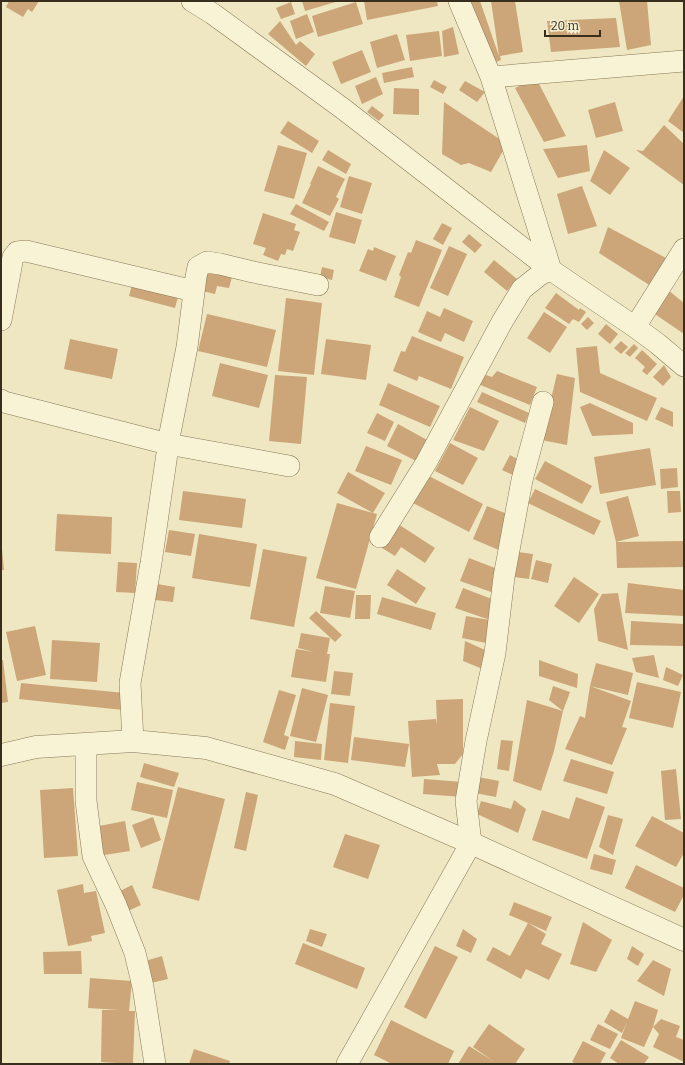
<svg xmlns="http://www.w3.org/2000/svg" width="685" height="1065" viewBox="0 0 685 1065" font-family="Bitter,serif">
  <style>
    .building { fill: #cca678 }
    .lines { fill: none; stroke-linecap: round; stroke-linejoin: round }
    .minor-casing { stroke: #887859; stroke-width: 22 }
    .tertiary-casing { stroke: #887859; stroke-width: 23 }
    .minor { stroke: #f9f3d6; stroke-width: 21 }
    .tertiary { stroke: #f9f3d6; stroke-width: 22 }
  </style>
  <rect width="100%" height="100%" fill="#eee7c2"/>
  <path class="building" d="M9,1H39L32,12L28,9L23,17L6,7Z
    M302,1H339L305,11Z
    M364,1H437L438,6L367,20Z
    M469,1H480L499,56L491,1H515L523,52L500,56L501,60L491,64Z
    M619,1H647L651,45L627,50Z
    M291,2L295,14L281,19L276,8Z
    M356,2L363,24L318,37L312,16Z
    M307,14L314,32L296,39L290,21Z
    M616,18L620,47L551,52L547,21Z
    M280,21L296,45L300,41L315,54L306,66L268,34Z
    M453,27L459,54L444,57L442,31Z
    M439,31L442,56L410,61L406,35Z
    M397,34L405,60L377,68L370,42Z
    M362,50L371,72L341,84L332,62Z
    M412,67L414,77L384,83L382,73Z
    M376,77L383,94L362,104L355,86Z
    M536,78L566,136L544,142L515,88Z
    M434,80L447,87L443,94L430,87Z
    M465,81L485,92L477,102L459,90Z
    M394,88L419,89V115L393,114Z
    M684,96V133L668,121Z
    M444,102L507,144L491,172L469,163L461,165L442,154Z
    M615,102L623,131L596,138L588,110Z
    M372,106L384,115L379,121L367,112Z
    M288,121L319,141L312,153L280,133Z
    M664,125L684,144V185L636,150L643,151Z
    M278,145L307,153L294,199L264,191Z
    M587,145L590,171L558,178L543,149Z
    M328,150L351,164L346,174L322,160Z
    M604,150L630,168L610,195L590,181Z
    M318,166L345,179L336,197L339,199L330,216L302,203L311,184H310Z
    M349,176L372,183L362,214L340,207Z
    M582,186L597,226L568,234L557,194Z
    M296,204L329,222L324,231L290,214Z
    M336,212L362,220L355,244L329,237Z
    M263,213L296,224L294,230L300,232L293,251L287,249L285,255L281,254L278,261L263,255L266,248L253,244Z
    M442,223L452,228L443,245L433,239Z
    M608,227L666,258L654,288L599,253Z
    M469,234L482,245L475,253L462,242Z
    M416,240L442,250L419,307L394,297L401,277L399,275L408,252L411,253Z
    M449,246L467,254L448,296L430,288Z
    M374,247L396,256L386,281L359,271L368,249L373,251Z
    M494,260L517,279L507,291L484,272Z
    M322,267L334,270L332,280L320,277Z
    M207,271L232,277L229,288L217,286L215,294L202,291Z
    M134,277L180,289L175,308L129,296Z
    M668,290L684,303V334L652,312Z
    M556,293L579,310L580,308L586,312L579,322L573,319L569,324L545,308Z
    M286,298L322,303L314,375L278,371Z
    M444,308L473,321L464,342L445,333L441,342L418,332L427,311L440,317Z
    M544,312L567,327L550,353L527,338Z
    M207,314L276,330L267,367L198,351Z
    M588,317L594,323L587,330L581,324Z
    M606,324L618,334L610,344L598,334Z
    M412,336L464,357L451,389L419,376L417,381L393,371L401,351L405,352Z
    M70,339L118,349L112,379L64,369Z
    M326,339L371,345L366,380L321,374Z
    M621,341L628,347L621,354L614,348Z
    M634,344L638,348L630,357L625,353Z
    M597,346L600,373L657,398L647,421L580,392L576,348Z
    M642,350L657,364L647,375L642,371L645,367L635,358Z
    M220,363L268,375L259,408L212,396Z
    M664,365L671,377L663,386L653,377Z
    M497,371L537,387L530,405L478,384L483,374L492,377Z
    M557,374L575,378L567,445L541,440Z
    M275,375L307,377L301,444L269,441Z
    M388,383L440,406L430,427L379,405Z
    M482,392L529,413L525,423L477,402Z
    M590,403L633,423V434L592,436L580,407Z
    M470,407L499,421L484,451L453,440Z
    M661,407L673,412V427L655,419Z
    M377,413L394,422L385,441L367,433Z
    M398,424L429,441L418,462L387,446Z
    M450,443L478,458L463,485L435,471Z
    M366,446L402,460L391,485L355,471Z
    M650,448L656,485L600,494L594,457Z
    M510,455L521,461L513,475L502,470Z
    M545,461L592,486L582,504L535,479Z
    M677,468L678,487L661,489L660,469Z
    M348,472L385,493L373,513L377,514L356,589L316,578L337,503L373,513L337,493Z
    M427,475L483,504L469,532L413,503Z
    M535,489L601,521L594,535L528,503Z
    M183,491L246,499L242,528L179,520Z
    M667,491H680L681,512L668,513Z
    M628,496L639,536L616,542L606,502Z
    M487,506L510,515L501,551L473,539Z
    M57,514L112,517L111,554L55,551Z
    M398,524L435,548L425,563L401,547L395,556L382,548Z
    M169,530L195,534L191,556L165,552Z
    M199,534L257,544L250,587L192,578Z
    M684,541V567L617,568L616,542Z
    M1,549H2L4,570H1Z
    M263,549L307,557L294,627L250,619Z
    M518,552L533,554L529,579L514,577Z
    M469,558L495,568L494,593L460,581Z
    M536,560L552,564L548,583L531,579Z
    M118,562L137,563L135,593L116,592Z
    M397,569L426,588L416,604L387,585Z
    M574,577L599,594L579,623L554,606Z
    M628,583L684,590V616L625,613Z
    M157,584L175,587L173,602L155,600Z
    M325,586L355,591L350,618L320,613Z
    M463,588L497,601L490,620L455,608Z
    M618,593L628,650L598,641L594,609L602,594Z
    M356,595H371L370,619H355Z
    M382,597L436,613L431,630L377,614Z
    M316,611L342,635L335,642L309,618Z
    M466,616L490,620L486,643L462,638Z
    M631,621L684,624V646L630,645Z
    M35,626L46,675L17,681L6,632Z
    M301,633L330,638L327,654H330L326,682L291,677L296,649L314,652L298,648Z
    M52,640L100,643L97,682L50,679Z
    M465,641L485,650V670L463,661Z
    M654,655L659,678L636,672L632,658Z
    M1,660H3L8,702L1,703Z
    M539,660L578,674L577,688L539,676Z
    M596,663L633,673L628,695L590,686L631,701L622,727L627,728L612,765L565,749L580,716L585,718L590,686Z
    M666,667L683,675L678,686L663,680Z
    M334,671L353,673L350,696L331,694Z
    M637,682L681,692L673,728L629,718Z
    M21,683L125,693L123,710L19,699Z
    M553,686L570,692L563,711L554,751L541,791L513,781L527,700L563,711L549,700Z
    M302,688L328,695L316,742L290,736Z
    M279,690L296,695L284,735L289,737L285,750L263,742Z
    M463,699V754L455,764H437L440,775L412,777L408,721L436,719L437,725L436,700Z
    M330,703L355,706L348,763L324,760Z
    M354,737L409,744L405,767L351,760Z
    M501,740L513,741L509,771L497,769Z
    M295,741L322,744L321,760L294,757Z
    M571,759L614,772L607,794L563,781Z
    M144,763L179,773L174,787L140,777Z
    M676,769L681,819L665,820L661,771Z
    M478,777L499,781L496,797L475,793Z
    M424,779L463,782L462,797L423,794Z
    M137,782L173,790L167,818L131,810Z
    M178,787L225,799L199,901L152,888Z
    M73,788L78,856L44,858L40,790Z
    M246,792L258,795L246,851L234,848Z
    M576,797L605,807L587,859L532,840L542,810L569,819Z
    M514,800L526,809L518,833L477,814L481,801L511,809Z
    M608,815L623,819L613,855L599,847Z
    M652,816L684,833V853L676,867L635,846Z
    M153,817L161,840L141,848L132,825Z
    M125,821L130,851L104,855L99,826Z
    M345,834L380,845L368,879L333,867Z
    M594,854L616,860L612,875L590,869Z
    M636,865L684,888V895L675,912L625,888Z
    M83,884L84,893L96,891L105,933L91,936L92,941L68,946L57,890Z
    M132,885L141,905L128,911L120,891Z
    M514,902L552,917L546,931L528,923L546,934L541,944L562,954L549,980L526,969L521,979L486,960L493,947L510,956L528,923L509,915Z
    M583,922L612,940L596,972L570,964Z
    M310,929L327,934L322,947L306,941Z
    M463,929L477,939L471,953L456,946Z
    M303,943L365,968L357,989L295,964Z
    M435,946L458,957L426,1019L404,1007Z
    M632,946L644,954L638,966L627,959Z
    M81,951L82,974H44L43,952Z
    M162,956L168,979L151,983L145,961Z
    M653,960L671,969L664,996L637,981Z
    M90,978L132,981L129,1011H135L133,1064L101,1062L102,1010H119L88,1008Z
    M635,1001L658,1010L653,1027L644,1047L621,1038L627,1022L622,1033L604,1022L611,1009L628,1019Z
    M661,1019L680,1026L676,1037L684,1040V1062L653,1047L659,1034L653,1027Z
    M391,1020L454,1051L448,1064H392L374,1055Z
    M489,1024L525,1049L515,1064H458L469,1046L493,1061L473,1047Z
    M598,1024L618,1034L610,1049L590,1040Z
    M621,1040L649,1057L644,1064H619L610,1058Z
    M583,1041L606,1053L600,1064H577L572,1062Z
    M194,1049L230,1061L229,1064H189Z"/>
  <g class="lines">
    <defs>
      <path id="minor" d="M192,1L213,14L342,108L551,270L635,327L658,344L684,366
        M459,1L491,77L551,270
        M491,77L684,61
        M1,320L13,257L17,252L26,251L194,291
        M635,327L684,249
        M1,400L4,402L168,444L289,466
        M380,537L426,463L502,322L522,289L541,274L551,270
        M133,741L130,683L151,563L170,433L187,347L196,277L198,267L207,262L220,264L253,272L318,285
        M86,744V801L93,856L116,905L135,953L143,987L155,1064
        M347,1064L471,843L466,801L476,741L495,653L504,577L522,480L543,402"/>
      <path id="tertiary" d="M1,755L36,747L133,741L206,748L335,784L471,843L684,940"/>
    </defs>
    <use href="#minor" class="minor-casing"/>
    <use href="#tertiary" class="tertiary-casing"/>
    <use href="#minor" class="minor"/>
    <use href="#tertiary" class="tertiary"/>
  </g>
  <rect width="685" height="1065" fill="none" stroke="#382e1e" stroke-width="4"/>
  <path d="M545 30v6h55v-6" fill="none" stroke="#382e1e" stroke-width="2"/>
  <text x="551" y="30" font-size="12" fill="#382e1e" stroke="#f5f0d2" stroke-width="3" paint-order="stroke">20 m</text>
</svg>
